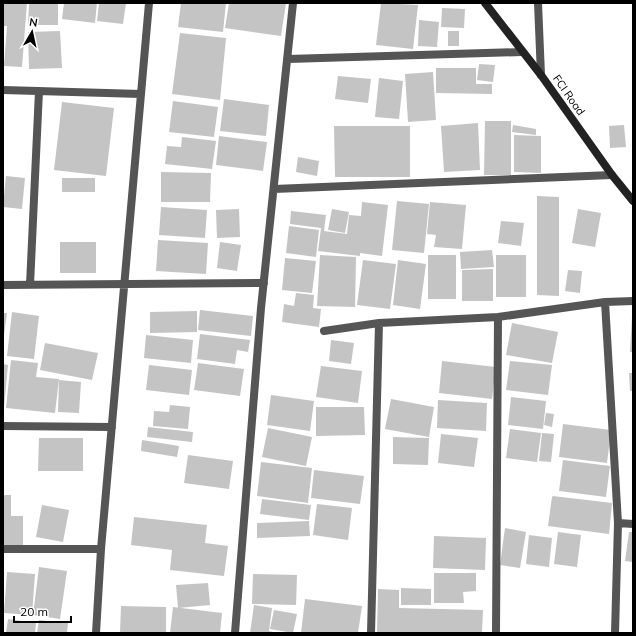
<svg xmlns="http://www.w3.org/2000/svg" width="636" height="636" viewBox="0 0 636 636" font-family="Mulish,sans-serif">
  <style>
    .building { fill: #c4c4c4 }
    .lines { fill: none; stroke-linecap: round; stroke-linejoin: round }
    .street { stroke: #555; stroke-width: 8 }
    .secondary { stroke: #222; stroke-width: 8 }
    .labels { text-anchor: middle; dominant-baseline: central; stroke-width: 3; stroke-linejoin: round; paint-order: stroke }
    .street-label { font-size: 11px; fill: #000; stroke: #fff }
  </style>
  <rect width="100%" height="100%" fill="#fff"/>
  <path class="building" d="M3,3H27L22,67L4,66L7,26H3Z
    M29,3H58V25H28Z
    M64,3H97L95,23L62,19Z
    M99,3H126L123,24L97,21Z
    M181,3H226L223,32L178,27Z
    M229,3H286L281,36L225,28Z
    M381,3L418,5L413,49L376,45Z
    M442,8L465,9L464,28L441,27Z
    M419,20L439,22L437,47L418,46Z
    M60,31L62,68L29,69L28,32Z
    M448,31H459V46H448Z
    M180,33L226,38L220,100L172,94Z
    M479,64L495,65L493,82L477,80Z
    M436,68H476V84H492V94L436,93Z
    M433,72L436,120L408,122L405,74Z
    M338,76L371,79L368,103L335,99Z
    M379,78L403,81L399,119L375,117Z
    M224,99L269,105L266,136L220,131Z
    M173,101L218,107L214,137L169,132Z
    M62,102L114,108L106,176L54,170Z
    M485,121H511V175H484Z
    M478,123L480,170L444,172L441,126Z
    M513,125L536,129V135L512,132Z
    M624,125L626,147L610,148L609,126Z
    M334,126H410V177H335Z
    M514,135L541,136V173L514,172Z
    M219,136L267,142L263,171L216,165Z
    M182,137L216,141L212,169L165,164L167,146L181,147Z
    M298,157L319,161L317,176L296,172Z
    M161,172L211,173L210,202H161Z
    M6,176L25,178L22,209L3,207Z
    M62,178H95V192H62Z
    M537,196L559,197V296L537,295Z
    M397,201L429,204L424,253L392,250Z
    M362,202L388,205L382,256L360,253V256L318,251L321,228L290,224L291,211L326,215L324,231L347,234L349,215L361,216Z
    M430,202L466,205L462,249L434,247L436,235L427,234Z
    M161,207L207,210L205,238L159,235Z
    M239,209L240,237L217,238L216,210Z
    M332,209L349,212L345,233L328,230Z
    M578,209L601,213L595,247L572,243Z
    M501,221L524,223L521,246L498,243Z
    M289,226L319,230L316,257L286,253Z
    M158,240L208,243L206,274L156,271Z
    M60,242H96V273H60Z
    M220,242L241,245L237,271L217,268Z
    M492,250L494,267L461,269L460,252Z
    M320,255L356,257L355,307L317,306Z
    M428,255H456V299H428Z
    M496,255H526V297H496Z
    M285,258L316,261L312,293L282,290Z
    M363,260L396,264L390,309L357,305Z
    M398,260L426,264L420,309L393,305Z
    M493,269V301H462V270Z
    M568,270L582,271L580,293L565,291Z
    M296,293L314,295L313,308L321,309L319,327L282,322L284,304L294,306Z
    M200,310L253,316L251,336L198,330Z
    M197,311V332L150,333V312Z
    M12,312L39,316L34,359L7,356Z
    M3,313H7L4,335H3Z
    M632,317H633V352H630Z
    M512,323L558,332L552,363L506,355Z
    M200,334L250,340L248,352L237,350L235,364L197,359Z
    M146,335L193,340L191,363L144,358Z
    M331,340L354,343L351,364L329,361Z
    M45,343L98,353L92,380L40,370Z
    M11,360L38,363L36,377L59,379L55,413L6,408Z
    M442,361L496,367L492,399L439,393Z
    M510,361L552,365L548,395L506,390Z
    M198,363L244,369L240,396L194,390Z
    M3,364L8,365L4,407H3Z
    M149,365L192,370L189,395L146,390Z
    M321,366L362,371L358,403L316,397Z
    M629,373H633V391H630Z
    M59,380L81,382L79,413L58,412Z
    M271,395L314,401L310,431L267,425Z
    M511,397L546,401L543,429L508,425Z
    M391,399L434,407L429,437L385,429Z
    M438,400L487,403L486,431L437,428Z
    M170,405L190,407L188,429L153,426L154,411L169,412Z
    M316,407H364L365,435L316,436Z
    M546,413L554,414L552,427L544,425Z
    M563,424L611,430L607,463L559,457Z
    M148,427L193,432L192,442L147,437Z
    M268,428L312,437L306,466L262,457Z
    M510,429L541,433L537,462L506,458Z
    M542,433L554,434L551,462L539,461Z
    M441,434L478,438L474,467L438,463Z
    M393,437L429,438L428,465L393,464Z
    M39,438H83V471H38Z
    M142,440L179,446L177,457L141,451Z
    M188,455L233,461L229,489L184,483Z
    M563,460L610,466L606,497L559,491Z
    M261,462L312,468L308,503L257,496Z
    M314,470L364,476L360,504L311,498Z
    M3,495H11V516H23V545H3Z
    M553,496L612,503L609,534L548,526L552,497Z
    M262,499L311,505L309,520L260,514Z
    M317,504L352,508L348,540L313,535Z
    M42,505L69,510L63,542L36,537Z
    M134,517L207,525L205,543L228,546L224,576L170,570L172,550L131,545Z
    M309,521L310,536L257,538V523Z
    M505,528L526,532L520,568L500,565Z
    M558,532L581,535L577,567L554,564Z
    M629,532H633V562L625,561Z
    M529,535L552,538L549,567L526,564Z
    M434,536L486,538L485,570L433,568Z
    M39,567L67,571L60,619L33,615Z
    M7,572L35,574L32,615L4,613Z
    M434,573H476V591L463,592L464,603H434Z
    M253,574L297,575L296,605L252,604Z
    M208,583L210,605L178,608L176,585Z
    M401,588L431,589V605H401Z
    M378,589L399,590V608L483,610L482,633H377Z
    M305,599L362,606L358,633H301Z
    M254,605L272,608L269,631L277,633H250Z
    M121,606L166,607V633H120Z
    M173,607L222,613L220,633H170Z
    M274,610L297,614L293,633L270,629Z
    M8,619L36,623L35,633H6Z
    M39,620L68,623L67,633H37Z"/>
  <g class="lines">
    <path class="street" d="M538,3L541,75
      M288,59L522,52
      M3,90L141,94
      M274,189L612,175
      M3,285L264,283
      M30,285L39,91
      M324,331L379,323L498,317L605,302
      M3,426L112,427
      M618,523L633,524
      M3,549H101
      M96,633L101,549L149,3
      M235,633L261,308L293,3
      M371,633L379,323
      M496,633L498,317
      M615,633L618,523L605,302L633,301"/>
    <path class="secondary" d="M485,3L541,75L612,175L633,201"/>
  </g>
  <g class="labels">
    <g class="street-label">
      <text transform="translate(569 95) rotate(55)">FCI Road</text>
    </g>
  </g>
  <rect width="636" height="636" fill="none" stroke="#000000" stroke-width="8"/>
  <g transform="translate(32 32) rotate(9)" stroke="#ffffff" stroke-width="3" paint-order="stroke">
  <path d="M0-3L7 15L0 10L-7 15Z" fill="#000000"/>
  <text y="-6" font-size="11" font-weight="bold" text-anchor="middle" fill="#000000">N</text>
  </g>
  <path d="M14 616v6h57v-6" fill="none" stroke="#000000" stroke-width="2"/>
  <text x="20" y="616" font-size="12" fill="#000000" stroke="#ffffff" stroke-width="3" paint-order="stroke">20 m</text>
</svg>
